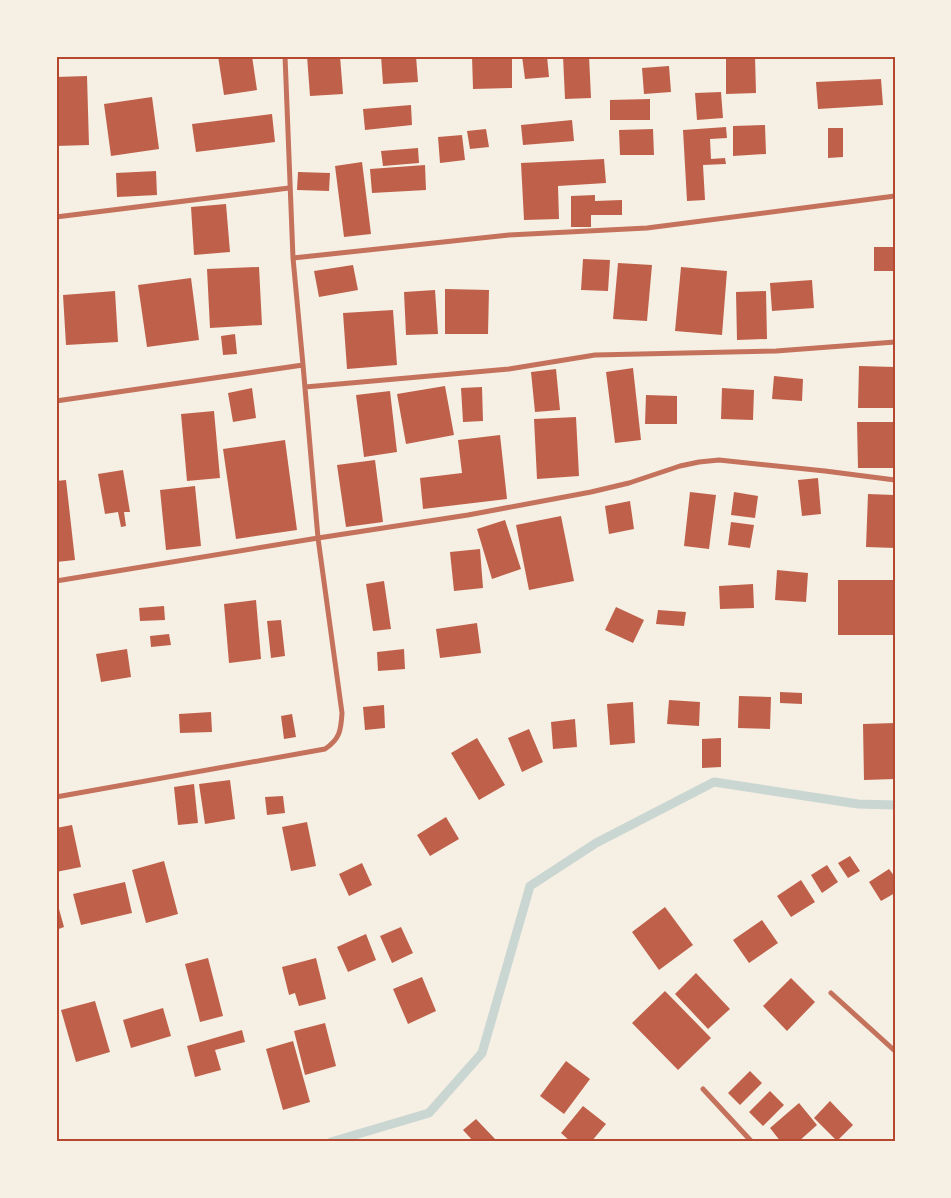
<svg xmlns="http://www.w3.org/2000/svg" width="951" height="1198" viewBox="0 0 951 1198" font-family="'Asap Condensed',sans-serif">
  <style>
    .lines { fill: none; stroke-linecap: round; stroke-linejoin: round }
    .stream { stroke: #c9d6d2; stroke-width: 9 }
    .building { fill: #bf614a }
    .minor { stroke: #c5725c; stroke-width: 5 }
    .neatline { fill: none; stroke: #b5482f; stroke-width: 2 }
  </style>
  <rect width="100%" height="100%" fill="#f6efe4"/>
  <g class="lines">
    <path class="stream" d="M331,1142L429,1113L482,1053L530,886L596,843L714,782L858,804L895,805"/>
  </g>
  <path class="building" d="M218,56H252L257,90L224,95Z
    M307,56H340L343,94L310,96Z
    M381,56H416L418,82L383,84Z
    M472,56H512V88L473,89Z
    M522,56H547L549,77L525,79Z
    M563,56H589L591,98L565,99Z
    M726,56H755L756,93L726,94Z
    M669,66L671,92L644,94L642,68Z
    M87,76L89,145L56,146V77Z
    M881,79L883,105L818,109L816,82Z
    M721,92L723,118L697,120L695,93Z
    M152,97L159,149L111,156L104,104Z
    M650,99V120H610V100Z
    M411,105L412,125L365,130L363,109Z
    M272,114L275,142L196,152L192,124Z
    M572,120L574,141L523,145L521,125Z
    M765,125L766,154L733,156V126Z
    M726,127L727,138L710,139L711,159L725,158L726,164L703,165L705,200L687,201L683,130Z
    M828,128H843V157L828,158Z
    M486,129L489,147L470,149L467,131Z
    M653,129L654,155H620L619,130Z
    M462,135L465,160L440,163L438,137Z
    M418,148L419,163L383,166L381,151Z
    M604,159L606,183L558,186L559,219L524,220L521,163Z
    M362,162L371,234L344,237L335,166Z
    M425,165L426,190L372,193L370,169Z
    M156,171L157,195L117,197L116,173Z
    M298,172L330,173L329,191L297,190Z
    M595,195V201L622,200V215H591V227H571V196Z
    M226,204L230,252L194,255L191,207Z
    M874,247H895V271H874Z
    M583,259L610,260L608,291L581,290Z
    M618,263L652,265L647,321L613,319Z
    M353,265L358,290L319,297L314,271Z
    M259,267L262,325L210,328L207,269Z
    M681,267L727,271L722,335L675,331Z
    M191,278L199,340L147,347L138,285Z
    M812,280L814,308L772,311L770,283Z
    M445,289L489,290L488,334H445Z
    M435,290L438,334L406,335L404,292Z
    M115,291L118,342L66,345L63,295Z
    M766,291L767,339L737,340L736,292Z
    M393,310L397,365L347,369L343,313Z
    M235,334L237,354L223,355L221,336Z
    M859,366L895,367V408H858Z
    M633,368L641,440L615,443L606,372Z
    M556,369L560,410L535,412L531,372Z
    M774,376L803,379L802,401L772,399Z
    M445,386L454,435L406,444L397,394Z
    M482,387L483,421L463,422L461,388Z
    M252,388L256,418L233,422L228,393Z
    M722,388L754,390L753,420L721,419Z
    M390,391L397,452L364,457L356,395Z
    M646,395L677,396V424H645Z
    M214,411L220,478L187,481L181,414Z
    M576,417L579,476L537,479L534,419Z
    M857,422H895V468H858Z
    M500,435L507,499L423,509L420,478L462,473L458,440Z
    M285,440L297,530L236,539L223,449Z
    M375,460L383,522L346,527L337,465Z
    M123,470L130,512H124L126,526L121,527L118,512L105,514L98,474Z
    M818,478L821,514L802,516L798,480Z
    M66,480L75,560L56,562V481Z
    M195,486L201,546L166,550L160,490Z
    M690,492L716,495L709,549L684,546Z
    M734,492L758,496L755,518L731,515Z
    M868,494L895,495V548L866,547Z
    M630,501L634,529L609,534L605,506Z
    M561,516L574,581L529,590L516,525Z
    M505,520L521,569L492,579L477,529Z
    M731,522L754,525L750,548L728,545Z
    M480,549L483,588L454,591L450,552Z
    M777,570L808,573L806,602L775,600Z
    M838,580H895V635H838Z
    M384,581L391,629L373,631L366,584Z
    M753,584L754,608L720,609L719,586Z
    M256,600L261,659L229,663L224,604Z
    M164,606L165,620L140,621L139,608Z
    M616,607L644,620L633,643L605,630Z
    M658,610L686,612L684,626L656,624Z
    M281,620L285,656L271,658L267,621Z
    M477,623L481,653L440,658L436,629Z
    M169,634L171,645L151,647L150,636Z
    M127,649L131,677L101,682L96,654Z
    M404,649L405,669L378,671L377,652Z
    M780,692L802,693V704L780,703Z
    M739,696L771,697L770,729L738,728Z
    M669,700L700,702L699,726L667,724Z
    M633,702L635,743L610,745L607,704Z
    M384,705L385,728L365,730L363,707Z
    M211,712L212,732L180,733L179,714Z
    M292,714L296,737L284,739L281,716Z
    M575,719L577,747L553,749L551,722Z
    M895,723V779L864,780L863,724Z
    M529,729L543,762L522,772L508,738Z
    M477,738L505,785L479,800L451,753Z
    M721,738V767L702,768V739Z
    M230,780L235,819L205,824L199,784Z
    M194,784L198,823L178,825L174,787Z
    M283,796L285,813L267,815L265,797Z
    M446,817L459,839L430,856L417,835Z
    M307,822L316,866L291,871L282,827Z
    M72,825L81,867L56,872V828Z
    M850,856L860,871L848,878L838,863Z
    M164,861L178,914L146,923L132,870Z
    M362,863L372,885L349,896L339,874Z
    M827,865L838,882L822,893L811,875Z
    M889,869L895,877V893L881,901L869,882Z
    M801,880L815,902L791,917L777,896Z
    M125,882L132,913L81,925L73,894Z
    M665,907L693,945L659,970L632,932Z
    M59,909L64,927L56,930V910Z
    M762,920L778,943L749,963L733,940Z
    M401,927L413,953L392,963L380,936Z
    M366,934L376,960L348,972L337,947Z
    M208,958L223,1016L200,1022L185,964Z
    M316,958L326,999L299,1006L295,993L289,995L282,967Z
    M696,973L730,1009L708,1029L675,994Z
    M422,977L436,1011L408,1024L393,989Z
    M791,978L815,1002L787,1031L763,1006Z
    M665,991L711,1038L678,1070L632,1023Z
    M95,1001L110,1052L76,1062L61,1010Z
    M163,1008L171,1036L131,1048L123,1020Z
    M325,1023L336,1066L305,1075L294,1031Z
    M242,1030L245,1042L215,1050L221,1070L195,1077L187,1046Z
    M293,1041L310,1102L283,1110L266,1049Z
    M566,1061L590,1079L564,1114L540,1096Z
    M750,1071L762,1083L740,1105L728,1093Z
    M770,1091L784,1105L763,1126L749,1112Z
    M830,1101L853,1125L837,1141L814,1118Z
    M799,1103L817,1125L798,1142H781L770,1128Z
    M583,1106L606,1124L591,1142H571L561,1133Z
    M476,1119L495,1139L493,1142H474L463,1130Z"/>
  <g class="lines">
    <path class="minor" d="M56,217L289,188
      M293,258L509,235L647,228L895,196
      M305,387L509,369L595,355L776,351L895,342
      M56,401L303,365
      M56,581L318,538L468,515L591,492L629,483L680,466L699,462L719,460L825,471L895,480
      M56,797L325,749C340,739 341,730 342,713L318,538L303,365L293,258L285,56
      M831,993L895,1051
      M703,1089L752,1142"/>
  </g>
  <rect width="951" height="1198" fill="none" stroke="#f6efe4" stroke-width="115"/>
  <rect x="58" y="58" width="836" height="1082" class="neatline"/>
</svg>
